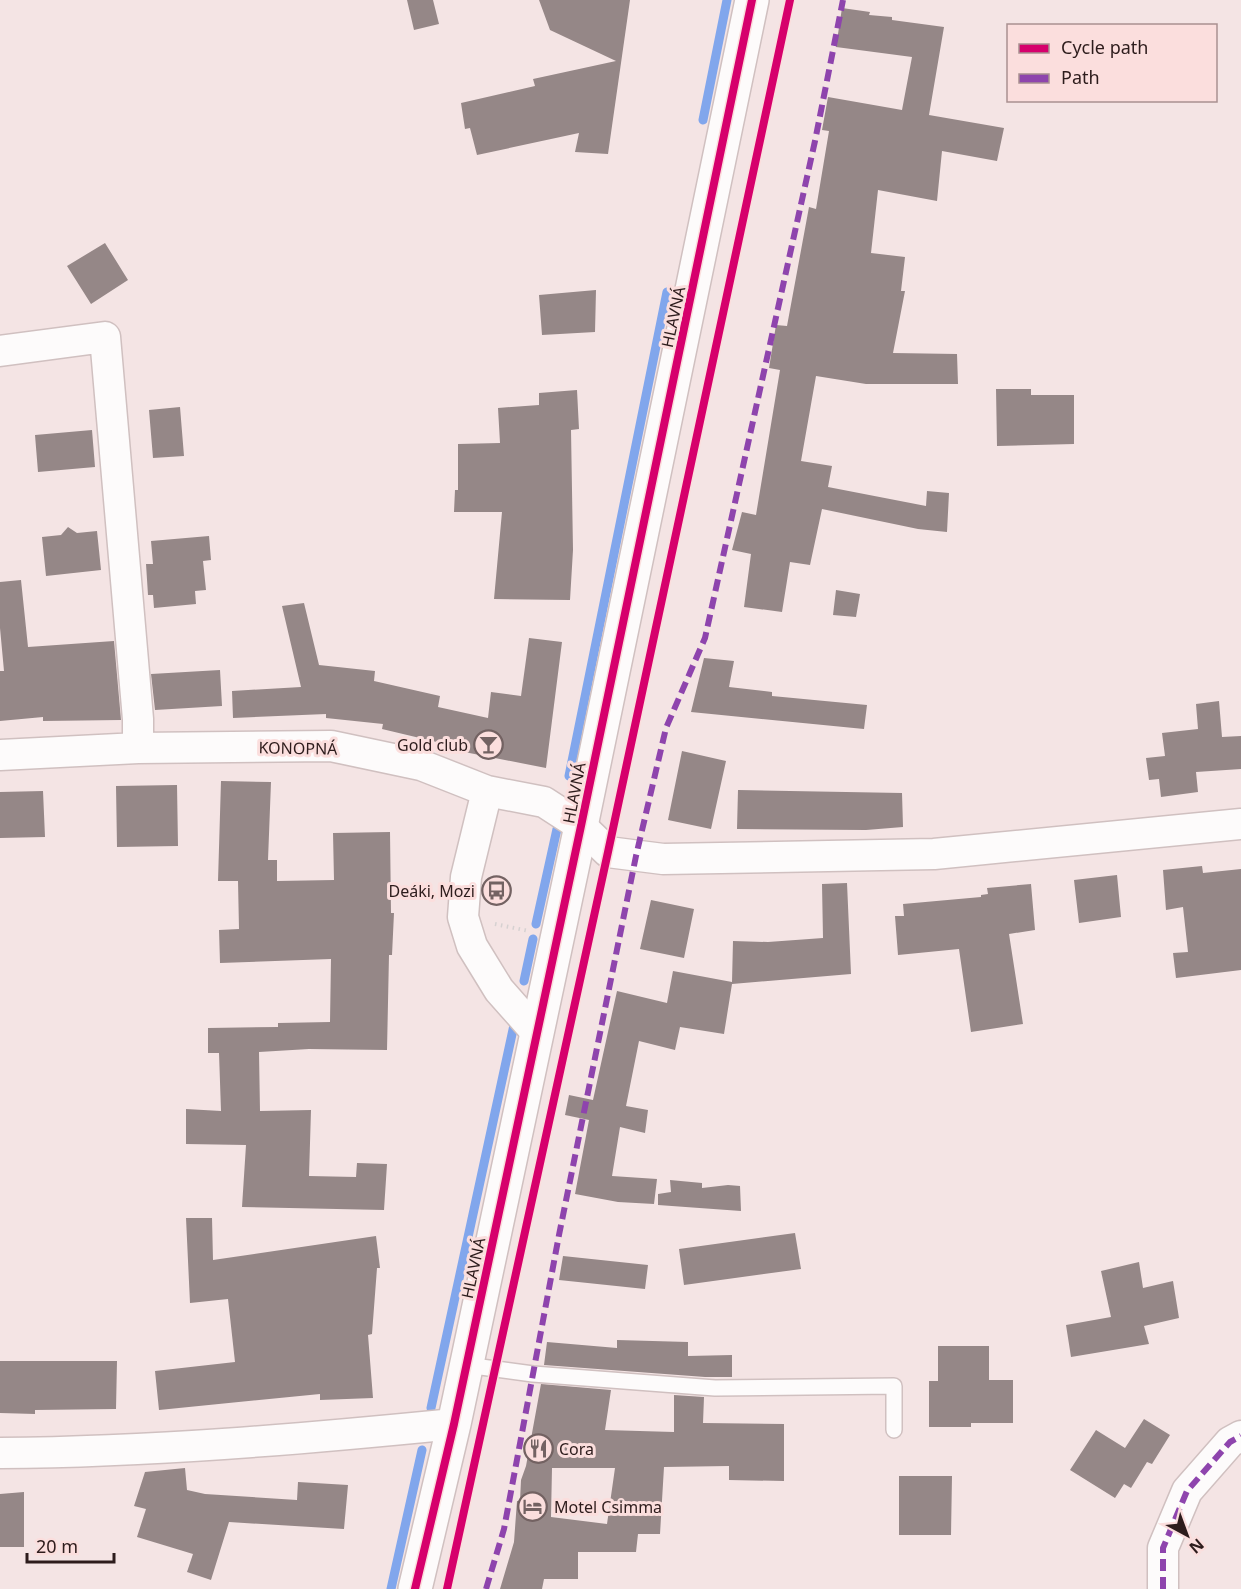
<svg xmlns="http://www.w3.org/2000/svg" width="1241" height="1589" viewBox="0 0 1241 1589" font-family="'Noto Sans',sans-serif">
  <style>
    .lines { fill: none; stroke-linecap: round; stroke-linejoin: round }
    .stream { stroke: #81a6ec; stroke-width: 9 }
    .building { fill: #958787; fill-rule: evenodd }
    .service-casing { stroke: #d0c0c0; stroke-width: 18 }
    .minor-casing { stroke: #d0c0c0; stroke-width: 33 }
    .tertiary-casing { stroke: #d0c0c0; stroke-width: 36 }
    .path { stroke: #d6d1d1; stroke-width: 4; stroke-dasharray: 1.5 4.5; stroke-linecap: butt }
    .service { stroke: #fdfbfb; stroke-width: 15 }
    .minor { stroke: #fdfbfb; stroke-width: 30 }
    .tertiary { stroke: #fdfbfb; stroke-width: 33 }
    .quiet { stroke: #8e44ad; stroke-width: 6; stroke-dasharray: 12 6; stroke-linecap: butt }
    .cycleway-casing { stroke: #fbdedd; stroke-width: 11 }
    .cycleway { stroke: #d6006c; stroke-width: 8 }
    .labels { text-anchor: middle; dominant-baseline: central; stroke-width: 6; stroke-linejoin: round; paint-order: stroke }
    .street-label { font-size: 16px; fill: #2d1c1c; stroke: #fbdedd }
    .poi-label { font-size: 16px; fill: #2d1c1c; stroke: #fbdedd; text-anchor: end }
  </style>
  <rect width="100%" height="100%" fill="#f4e4e4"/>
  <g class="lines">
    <path class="stream" d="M703,120L727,0
      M569,776L667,292
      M536,924L557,829
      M524,981L533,939
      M431,1408L514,1025
      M391,1589L422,1450"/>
  </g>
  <path class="building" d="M407,0H433L439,24L414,30Z
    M539,0H630L608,154L575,152L579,133L477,155L470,128L465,129L461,103L535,86L533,79L616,61L550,30Z
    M842,8L870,12L869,15L892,17V20L944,27L929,115L1004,128L997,161L942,151L937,201L878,190L871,253L905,257L901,291H905L893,353L957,354L958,384H866L816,376L801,461L832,466L828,487L926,506L927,491L949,493L947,532L918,529L822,509L810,565L790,562L782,612L744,607L751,554L732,550L742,512L756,515L780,370L769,368L776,325L787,326L809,207L816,209L829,131L822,130L828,97L902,110L912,57L836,47Z
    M105,243L128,280L91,304L67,266Z
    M596,290L595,332L542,335L539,295Z
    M996,389H1031V395H1074V444L997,446Z
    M577,390L579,429L571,430L573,550L570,600L494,599L502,512H454L455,490H458V444L500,443L498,408L539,405V393Z
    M180,407L184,456L153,458L149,410Z
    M92,430L95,467L38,472L35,435Z
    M68,527L77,533L97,531L101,570L46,576L42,537L61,535Z
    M209,536L211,560L203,561L206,590L195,591L196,604L154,608L153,595H148L146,564H153L151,541Z
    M21,580L28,647L114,641L121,720L43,721V717L0,721V671H4L0,628V582Z
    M836,590L860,594L856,617L833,615Z
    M304,603L319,665L375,671L374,681L440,696L438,707L488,718L491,692L521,696L529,638L562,642L546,768L444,748L445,744L382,729L383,724L326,718V714L233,718L232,691L301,687L282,606Z
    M704,658L734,661L729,687L772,692V696L867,705L864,729L691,712Z
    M220,670L222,706L155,710L151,674Z
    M1219,701L1222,737L1241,736V769L1196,772L1198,792L1161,797L1159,779L1149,780L1146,758L1165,756L1162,733L1198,729L1196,704Z
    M682,751L726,761L711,829L668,820Z
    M221,781L271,782L268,860H277V881L334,880L333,833L390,832L391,913H394L392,955H389L387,1050L309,1049L259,1052L260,1111L311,1110L309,1176L356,1177L357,1163L387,1164L384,1210L242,1207L246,1145L186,1144V1109L221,1111L219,1053H208V1028L278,1027V1023L330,1022L331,959L220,963L219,930L239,929L238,881H218Z
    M177,785L178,846L117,847L116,786Z
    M738,790L902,793L903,827L866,830L737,829Z
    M43,791L45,837L0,838V792Z
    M1202,866L1203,873L1241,869V970L1176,978L1173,953L1188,952L1183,907L1166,910L1163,870Z
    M1117,875L1121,917L1079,923L1074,880Z
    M847,883L851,974L732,984L724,1034L680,1027L675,1050L639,1041L626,1106L648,1110L645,1133L620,1127L612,1176L657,1179L654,1204L618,1202L575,1194L589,1120L565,1115L569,1095L593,1100L617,991L667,1003L673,971L732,982L733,941L768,942L823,938L822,884Z
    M1031,884L1035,930L1009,934L1023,1024L971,1032L959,949L898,955L895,916H904L903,904L981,897V895L988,894L987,888Z
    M651,900L694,909L684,958L640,949Z
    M670,1180L702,1183V1188L728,1185L740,1186L741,1211L658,1205V1194L671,1192Z
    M186,1218H212L213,1260L376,1236L380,1268H377L372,1334L368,1335L373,1398L320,1400V1394L159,1410L155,1371L235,1362L228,1299L190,1303Z
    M795,1233L801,1269L684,1285L679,1249Z
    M563,1256L648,1265L645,1289L559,1280Z
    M1139,1262L1143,1288L1173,1281L1179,1318L1144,1326L1149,1344L1071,1357L1066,1325L1111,1317L1101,1271Z
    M617,1340L688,1342V1356L732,1355V1377H705L544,1365L547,1342L617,1348Z
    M938,1346H989V1380H1013V1423H971V1427H929V1381H938Z
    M0,1361H117L116,1409L35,1410V1414L0,1413Z
    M541,1384L611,1390L605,1430L674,1432V1395L704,1397L703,1423L784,1424V1481L729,1480V1466L664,1467L660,1534H638L636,1552H578V1579H544L542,1589H500L514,1542L517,1501H520L521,1480L526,1466ZM552,1468H615L607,1524L551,1517Z
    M1144,1419L1170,1435L1152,1464L1147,1462L1131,1488L1124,1484L1115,1498L1070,1470L1096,1430L1125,1448Z
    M185,1468L187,1490L205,1494L297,1500L298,1482L348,1485L344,1529L229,1522L211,1580L187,1572L193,1554L137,1537L146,1509L134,1506L145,1472Z
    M899,1476H952L951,1535H899Z
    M24,1492V1547H0V1494Z"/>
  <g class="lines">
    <defs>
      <path id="service" d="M466,1365L533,1374L715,1388L894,1386V1430"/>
      <path id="minor" d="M0,351L105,337L138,719V748
        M0,755L138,748L331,746L421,765L487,791L544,802L581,826L608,852L663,859L934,854L1241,824
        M487,791L466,877L463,917L472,946L499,990L537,1033
        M0,1453C151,1452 303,1439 454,1424
        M1163,1589V1548L1187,1491L1230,1442L1241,1436"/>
      <path id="tertiary" d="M415,1589L454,1424L581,826L752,0"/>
    </defs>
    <use href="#service" class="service-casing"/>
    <use href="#minor" class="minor-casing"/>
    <use href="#tertiary" class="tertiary-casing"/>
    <path class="path" d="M495,924L529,931"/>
    <use href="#service" class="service"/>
    <use href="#minor" class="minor"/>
    <use href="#tertiary" class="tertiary"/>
    <path class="quiet" d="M486,1589L504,1529L559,1235L636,856L666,728L705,638L815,141L843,0
      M1163,1589V1548L1187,1491L1230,1442L1241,1436"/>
    <defs>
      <path id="cycleway" d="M415,1589L454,1424L581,826L752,0
        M447,1589L608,852L790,0"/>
    </defs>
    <use href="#cycleway" class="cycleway-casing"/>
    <use href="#cycleway" class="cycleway"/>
  </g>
  <defs>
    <symbol id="bar-ring" viewBox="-11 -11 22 22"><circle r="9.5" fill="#fbdedd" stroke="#736262" stroke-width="1.5"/><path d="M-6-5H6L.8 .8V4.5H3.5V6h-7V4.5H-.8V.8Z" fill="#736262"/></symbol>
    <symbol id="bus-ring" viewBox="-11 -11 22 22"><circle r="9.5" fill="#fbdedd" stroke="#736262" stroke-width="1.5"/><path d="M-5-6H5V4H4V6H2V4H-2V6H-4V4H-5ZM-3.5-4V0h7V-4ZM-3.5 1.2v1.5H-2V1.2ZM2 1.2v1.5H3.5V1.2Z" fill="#736262"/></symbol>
    <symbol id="restaurant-ring" viewBox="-11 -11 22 22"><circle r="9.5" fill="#fbdedd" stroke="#736262" stroke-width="1.5"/><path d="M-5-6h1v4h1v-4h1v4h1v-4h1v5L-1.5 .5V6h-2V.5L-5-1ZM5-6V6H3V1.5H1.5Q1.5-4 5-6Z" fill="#736262"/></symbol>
    <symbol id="hotel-ring" viewBox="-11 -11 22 22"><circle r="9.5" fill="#fbdedd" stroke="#736262" stroke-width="1.5"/><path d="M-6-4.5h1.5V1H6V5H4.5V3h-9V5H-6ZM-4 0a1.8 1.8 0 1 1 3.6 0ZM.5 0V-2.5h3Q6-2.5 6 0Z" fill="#736262"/></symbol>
  </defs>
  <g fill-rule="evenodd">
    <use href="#bar-ring" x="472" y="728" width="33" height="33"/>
    <use href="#bus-ring" x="480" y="874" width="33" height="33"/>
    <use href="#restaurant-ring" x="522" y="1432" width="33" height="33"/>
    <use href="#hotel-ring" x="516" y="1490" width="33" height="33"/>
  </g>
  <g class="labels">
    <g class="street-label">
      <text transform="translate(673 317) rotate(-78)">HLAVNÁ</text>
      <text transform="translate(298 748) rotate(1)">KONOPNÁ</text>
      <text transform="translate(574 793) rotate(-79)">HLAVNÁ</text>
      <text transform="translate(473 1268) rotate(-78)">HLAVNÁ</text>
    </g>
    <g class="poi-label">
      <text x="468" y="745">Gold club</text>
      <text x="475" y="891">Deáki, Mozi</text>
      <text x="559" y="1449" text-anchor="start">Cora</text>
      <text x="554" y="1507" text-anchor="start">Motel Csimma</text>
    </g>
  </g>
  <rect x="1007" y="24" width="210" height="78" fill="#fbdedd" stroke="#a99090" stroke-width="1.5"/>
  <rect x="1019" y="44" width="30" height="9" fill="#d6006c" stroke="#a99090" stroke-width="1.5"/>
  <text x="1061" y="54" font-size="18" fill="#2d1c1c">Cycle path</text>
  <rect x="1019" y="74" width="30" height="9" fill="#8e44ad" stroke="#a99090" stroke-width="1.5"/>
  <text x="1061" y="84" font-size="18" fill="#2d1c1c">Path</text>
  <g transform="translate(1187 1535) rotate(139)" stroke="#fbdedd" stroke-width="4.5" paint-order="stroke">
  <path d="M0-4.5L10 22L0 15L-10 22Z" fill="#2d1c1c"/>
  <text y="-9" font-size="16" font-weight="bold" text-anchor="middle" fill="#2d1c1c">N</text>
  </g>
  <path d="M27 1553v9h87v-9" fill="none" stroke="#2d1c1c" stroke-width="3"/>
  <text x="36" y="1553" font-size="18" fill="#2d1c1c" stroke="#fbdedd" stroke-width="4.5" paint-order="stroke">20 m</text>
</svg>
